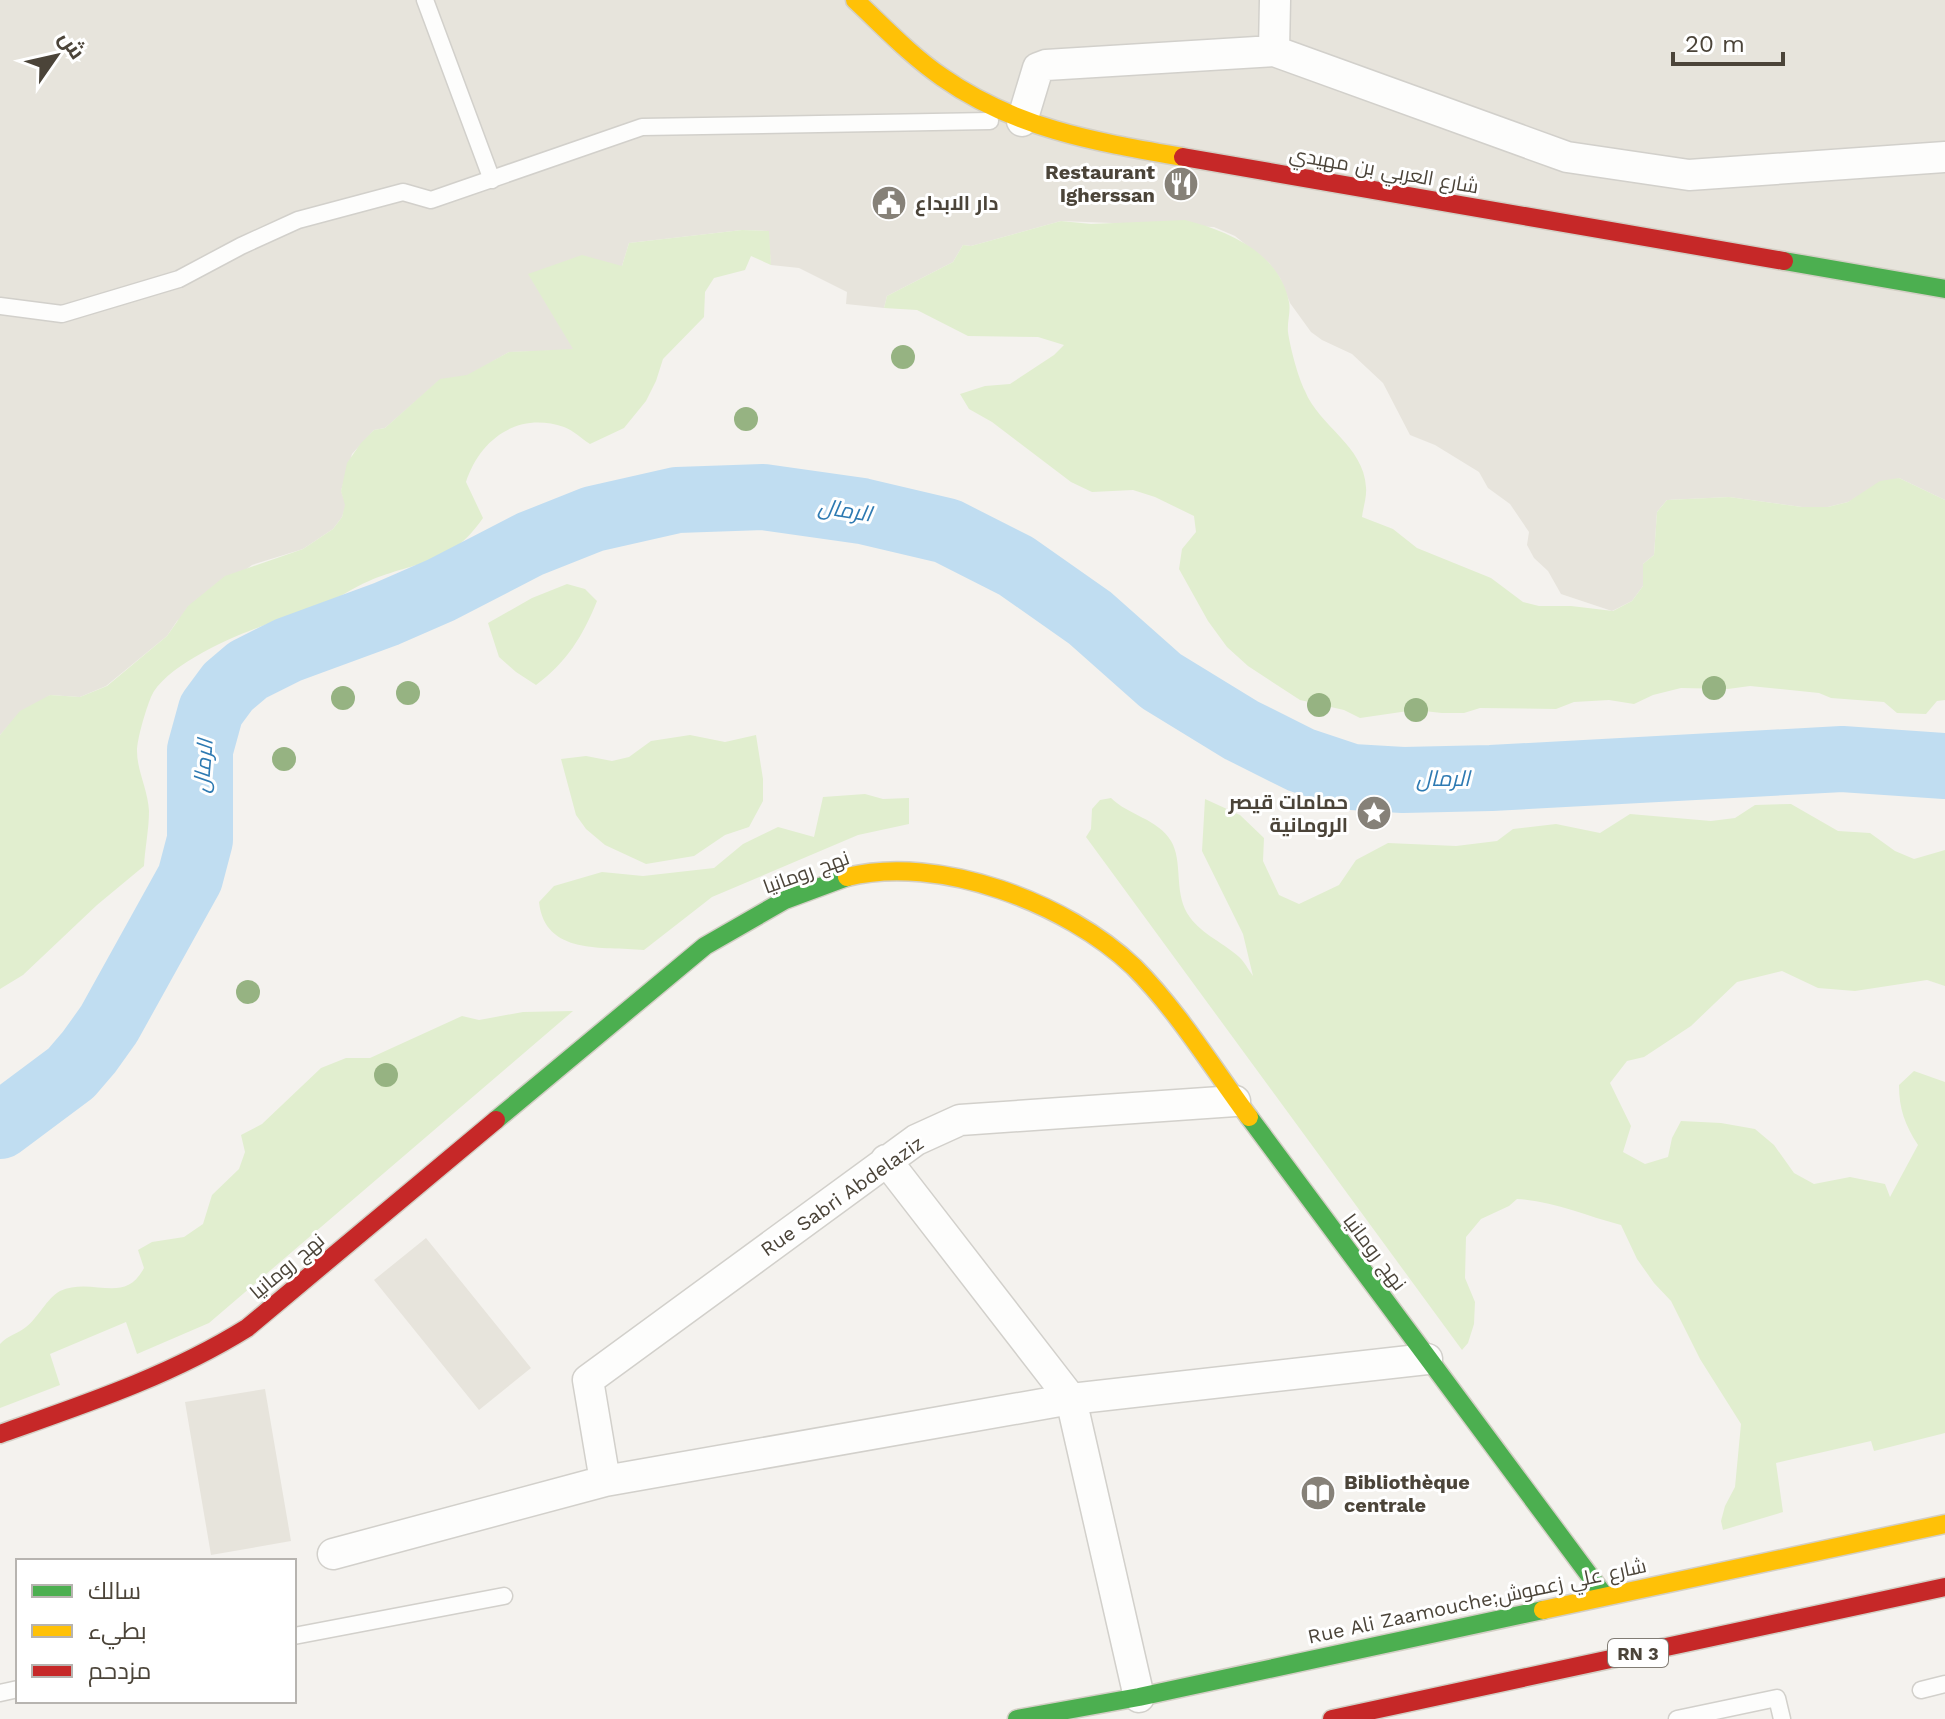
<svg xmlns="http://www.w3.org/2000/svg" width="1945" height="1719" viewBox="0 0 1945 1719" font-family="'Work Sans',Cairo,sans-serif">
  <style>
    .residential { fill: #e7e4dc }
    .green { fill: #e1eecf }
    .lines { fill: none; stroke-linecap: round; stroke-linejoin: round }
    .river { stroke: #c0ddf1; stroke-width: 66 }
    .lane-casing { stroke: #d2d0cb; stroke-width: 19 }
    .street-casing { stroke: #d2d0cb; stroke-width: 33 }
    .fast-casing { stroke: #d3cfc5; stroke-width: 21 }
    .slow-casing { stroke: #d3cfc5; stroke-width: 21 }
    .jam-casing { stroke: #d3cfc5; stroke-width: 21 }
    .lane { stroke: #fdfdfc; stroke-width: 16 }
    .street { stroke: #fdfdfc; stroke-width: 30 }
    .fast { stroke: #4caf50; stroke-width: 18 }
    .slow { stroke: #ffc107; stroke-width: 18 }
    .jam { stroke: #c62828; stroke-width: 18 }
    .tree { fill: #96b382 }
    .labels { text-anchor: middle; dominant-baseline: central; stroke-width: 6; stroke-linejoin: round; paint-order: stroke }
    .shield { fill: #fff; stroke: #817c74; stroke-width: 2 }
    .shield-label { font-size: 18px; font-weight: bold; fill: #4b4439 }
    .street-label { font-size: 20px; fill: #4b4439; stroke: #fff }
    .poi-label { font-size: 20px; font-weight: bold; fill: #4b4439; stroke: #fff; text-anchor: end }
    .water-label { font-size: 22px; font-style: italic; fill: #2e7ab2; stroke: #fff }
  </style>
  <rect width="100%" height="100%" fill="#f4f2ee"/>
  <path class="residential" d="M0,0H1945V500L1899,478L1848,502L1828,507H1802L1729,497L1667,500L1657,512L1654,555L1643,564V586L1632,601L1612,611L1561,594L1548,571L1534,558L1527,545L1529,532L1510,504L1488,488L1479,472L1435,445L1410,435L1383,383L1352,354L1322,340L1311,332L1290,303L1280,278L1269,263L1235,236L1214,227L1061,221L971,246L963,245L953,262L887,296L884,308L846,304L847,292L799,268L771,265L768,231L742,230L629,243L622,266L574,350L509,352L467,376L440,380L385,428L374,430L352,454L341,491L346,505L342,517L333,529L303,549L252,565L177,621L167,636L106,686L80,697L50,695L9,725L0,735Z
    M426,1238L531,1368L479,1410L374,1280Z
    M265,1389L291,1541L211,1555L185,1402Z"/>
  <path class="green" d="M1185,220C1228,231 1279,252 1289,302C1291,311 1287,322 1288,332C1290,347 1298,377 1305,391C1319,426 1364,446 1366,487C1367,497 1363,508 1362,517L1393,529L1417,548L1491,578L1523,602L1539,606H1571L1613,611L1632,601L1643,586V564L1654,555L1657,512L1667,500L1729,497L1802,507H1828L1848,502L1880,481L1899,478L1945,500V700L1937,701L1926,714L1897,713L1884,702L1831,698L1819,693L1750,686L1728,689L1681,688L1653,695L1634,704L1609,700L1574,702L1556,709L1480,708L1464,713H1442L1415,710L1360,718L1344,710L1300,700L1248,666L1227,647L1208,621L1179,569L1182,549L1196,532L1194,516L1155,497L1133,490L1092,492L1071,482L992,422L969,409L960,394L985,386L1010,384L1054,355L1064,345L1038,337L968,336L917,310L884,308L887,296L953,262L963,245L971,246L1061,221L1091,224Z
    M742,230L769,231L771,265L751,256L745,270L714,278L705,292L704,317L663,359L656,381L646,401L624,428L590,444C582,439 573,430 564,427C518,411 480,439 466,482L483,518C449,567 418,560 369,581C352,588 337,599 320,607C304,614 285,618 268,624C236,635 165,665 151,697C146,709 137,739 137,751C137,771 148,790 149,811C149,829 145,848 144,866L97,905L23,975L0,989V735L20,711L50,695L80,697L107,686L167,636L188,606L225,576L303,549L333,529L342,517L345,505L341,491L347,463L361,443L374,430L385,428L440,379L467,375L509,352L573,349L528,274L582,255L622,266L629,243Z
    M567,584L585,589L597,601C583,636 566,663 536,685L516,672L499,657L488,623L532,598Z
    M690,735L725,742L756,735L763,779V801L749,827L725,835L694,856L646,864L605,845L586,829L576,815L561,759L586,756L612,761L629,757L651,741Z
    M865,794L883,799L909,798V824L858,835L712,897L644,950C603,946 545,956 539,902L554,886L602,872L643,876L714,868L743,844L778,827L814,837L823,797Z
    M1111,798C1128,815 1158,819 1171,841C1183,861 1174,890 1187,913C1199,933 1221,941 1238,956C1244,961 1248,969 1253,976L1243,934L1202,851L1205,799L1240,815L1264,838L1263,861L1279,895L1299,904L1339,885L1356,860L1388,843L1456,846L1497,841L1513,829L1556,824L1600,833L1630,814L1711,821L1735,818L1755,805L1791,804L1838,831L1870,833L1895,851L1914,859L1945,850V986L1927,980L1855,991L1818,988L1782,971L1737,982L1691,1026L1644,1057L1627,1061L1610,1083L1631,1126L1623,1152L1645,1164L1668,1157L1672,1138L1681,1121L1721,1123L1755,1129L1774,1145L1794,1173L1814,1184L1850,1177L1885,1184L1890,1197L1918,1145C1905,1125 1899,1109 1899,1085L1914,1071L1945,1082V1433L1874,1451L1871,1441L1776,1463L1783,1512L1723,1530L1721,1521L1725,1506L1735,1487L1741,1424L1700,1359L1671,1301L1654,1283L1637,1259L1621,1225C1586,1216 1553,1201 1517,1199L1509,1206L1481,1219L1466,1237L1465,1278L1475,1302L1474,1324L1468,1343L1462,1350L1086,837L1091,829L1092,809L1100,800Z
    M573,1011L209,1323L137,1354L126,1322L50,1354L60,1385L0,1408V1344C8,1335 18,1334 26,1327C38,1318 47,1298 60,1291C93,1276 124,1306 144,1268L138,1250L152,1242L184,1237L203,1224L212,1195L239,1169L245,1152L241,1135L262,1124L321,1068L346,1058H370L462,1016L479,1020L523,1012Z"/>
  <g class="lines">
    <path class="river" d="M0,1126L71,1073L89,1052L109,1024L190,878L200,840V750L211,710L228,687L248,670L288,650L386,614L441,590L530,544L593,519L677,500L763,497L862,511L947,531L1016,566L1090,618L1161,681L1241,730L1301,760L1352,777L1403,780L1491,778L1842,759L1945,766"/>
    <defs>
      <path id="lane" d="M425,0L492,180
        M0,306L62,314L179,279L241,246L298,220L403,192L431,200L642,127L990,121
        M294,1636L504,1596
        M1921,1690L1945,1684
        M0,1693L18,1689
        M1677,1719L1777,1698L1782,1719"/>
      <path id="street" d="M1274,51L1275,0
        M1022,121L1038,68L1046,65L1274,51L1567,157L1689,175L1945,157
        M886,1160L1071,1399L1139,1697
        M605,1481L588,1380L916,1140L960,1120L1235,1101
        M333,1554L605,1481L1071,1399L1427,1359"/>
      <path id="fast" d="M1784,261L1945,289
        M1249,1117L1604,1595
        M496,1120L705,946L785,900L847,877
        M1017,1719L1139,1697L1543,1610"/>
      <path id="slow" d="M855,0C883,26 910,55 942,77C1016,129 1096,142 1183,157
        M847,877C939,854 1067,903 1134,967C1178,1011 1212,1067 1249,1117
        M1543,1610L1945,1524"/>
      <path id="jam" d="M1183,157L1784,261
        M0,1434C85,1404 170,1376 247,1328L496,1120
        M1332,1719L1945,1587"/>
    </defs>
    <use href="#lane" class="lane-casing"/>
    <use href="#street" class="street-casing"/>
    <use href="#fast" class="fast-casing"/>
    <use href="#slow" class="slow-casing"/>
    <use href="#jam" class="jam-casing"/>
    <use href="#lane" class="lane"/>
    <use href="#street" class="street"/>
    <use href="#fast" class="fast"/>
    <use href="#slow" class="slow"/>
    <use href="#jam" class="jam"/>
  </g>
  <g class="tree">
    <circle cx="903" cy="357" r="12"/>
    <circle cx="746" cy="419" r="12"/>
    <circle cx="1714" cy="688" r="12"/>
    <circle cx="408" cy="693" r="12"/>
    <circle cx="343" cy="698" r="12"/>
    <circle cx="1319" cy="705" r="12"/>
    <circle cx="1416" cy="710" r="12"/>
    <circle cx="284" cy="759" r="12"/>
    <circle cx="248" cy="992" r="12"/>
    <circle cx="386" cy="1075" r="12"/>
  </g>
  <defs>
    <symbol id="restaurant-disc" viewBox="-11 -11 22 22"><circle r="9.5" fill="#868178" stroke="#fff"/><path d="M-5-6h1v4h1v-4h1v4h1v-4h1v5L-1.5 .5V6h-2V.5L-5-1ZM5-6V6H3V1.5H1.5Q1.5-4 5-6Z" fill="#fff"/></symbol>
    <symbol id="civic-disc" viewBox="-11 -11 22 22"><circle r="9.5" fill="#868178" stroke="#fff"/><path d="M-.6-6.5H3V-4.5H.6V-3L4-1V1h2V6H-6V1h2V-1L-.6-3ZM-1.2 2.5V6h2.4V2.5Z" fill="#fff"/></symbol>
    <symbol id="sight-disc" viewBox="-11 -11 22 22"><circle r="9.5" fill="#868178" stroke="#fff"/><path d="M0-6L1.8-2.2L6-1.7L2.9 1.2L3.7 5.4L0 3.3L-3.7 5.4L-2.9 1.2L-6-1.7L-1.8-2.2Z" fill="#fff"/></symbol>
    <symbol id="library-disc" viewBox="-11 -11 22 22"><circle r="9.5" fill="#868178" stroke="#fff"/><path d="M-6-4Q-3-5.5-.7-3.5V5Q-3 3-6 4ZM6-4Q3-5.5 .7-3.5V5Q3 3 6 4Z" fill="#fff"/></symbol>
  </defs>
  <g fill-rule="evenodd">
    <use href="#restaurant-disc" x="1161" y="164" width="40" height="40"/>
    <use href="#civic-disc" x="869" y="183" width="40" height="40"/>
    <use href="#sight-disc" x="1354" y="793" width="40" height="40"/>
    <use href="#library-disc" x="1298" y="1473" width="40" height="40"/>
  </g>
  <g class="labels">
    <rect class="shield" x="1608" y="1639" width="60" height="28" rx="6"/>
    <g class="shield-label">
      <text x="1638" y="1653">RN 3</text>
    </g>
    <g class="street-label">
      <text transform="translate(1384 170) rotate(10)">شارع العربي بن مهيدي</text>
      <text transform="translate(806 872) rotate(-20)">نهج رومانيا</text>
      <text transform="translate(842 1196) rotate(-35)">Rue Sabri Abdelaziz</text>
      <text transform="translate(1375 1252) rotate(53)">نهج رومانيا</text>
      <text transform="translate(287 1266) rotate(-40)">نهج رومانيا</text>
      <text transform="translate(1477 1601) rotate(-12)">Rue Ali Zaamouche;شارع علي زعموش</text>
    </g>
    <g class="poi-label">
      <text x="1155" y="172">Restaurant<tspan x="1155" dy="23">Igherssan</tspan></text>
      <text x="915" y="203" text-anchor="start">دار الابداع</text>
      <text x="1348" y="802">حمامات قيصر<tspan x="1348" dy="23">الرومانية</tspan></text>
      <text x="1344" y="1482" text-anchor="start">Bibliothèque<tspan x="1344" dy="23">centrale</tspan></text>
    </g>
    <g class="water-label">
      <text transform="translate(845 510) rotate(9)">الرمال</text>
      <text transform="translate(203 766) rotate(-85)">الرمال</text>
      <text x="1443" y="778">الرمال</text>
    </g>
  </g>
  <rect x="16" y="1559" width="280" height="144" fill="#ffffff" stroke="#b7b4b0" stroke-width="2"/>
  <rect x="32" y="1585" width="40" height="12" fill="#4caf50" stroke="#b7b4b0" stroke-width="2"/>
  <text x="88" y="1599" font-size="24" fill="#4b4439">سالك</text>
  <rect x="32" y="1625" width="40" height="12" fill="#ffc107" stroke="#b7b4b0" stroke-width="2"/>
  <text x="88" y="1639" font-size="24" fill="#4b4439">بطيء</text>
  <rect x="32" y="1665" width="40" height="12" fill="#c62828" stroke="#b7b4b0" stroke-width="2"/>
  <text x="88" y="1679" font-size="24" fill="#4b4439">مزدحم</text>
  <g transform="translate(56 56) rotate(56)" stroke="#ffffff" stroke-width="6" paint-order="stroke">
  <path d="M0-6L14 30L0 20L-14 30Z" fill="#4b4439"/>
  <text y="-12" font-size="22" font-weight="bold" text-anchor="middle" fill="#4b4439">ش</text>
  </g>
  <path d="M1673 52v12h110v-12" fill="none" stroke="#4b4439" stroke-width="4"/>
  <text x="1685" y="52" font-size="24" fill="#4b4439" stroke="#ffffff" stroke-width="6" paint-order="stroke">20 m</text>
</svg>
